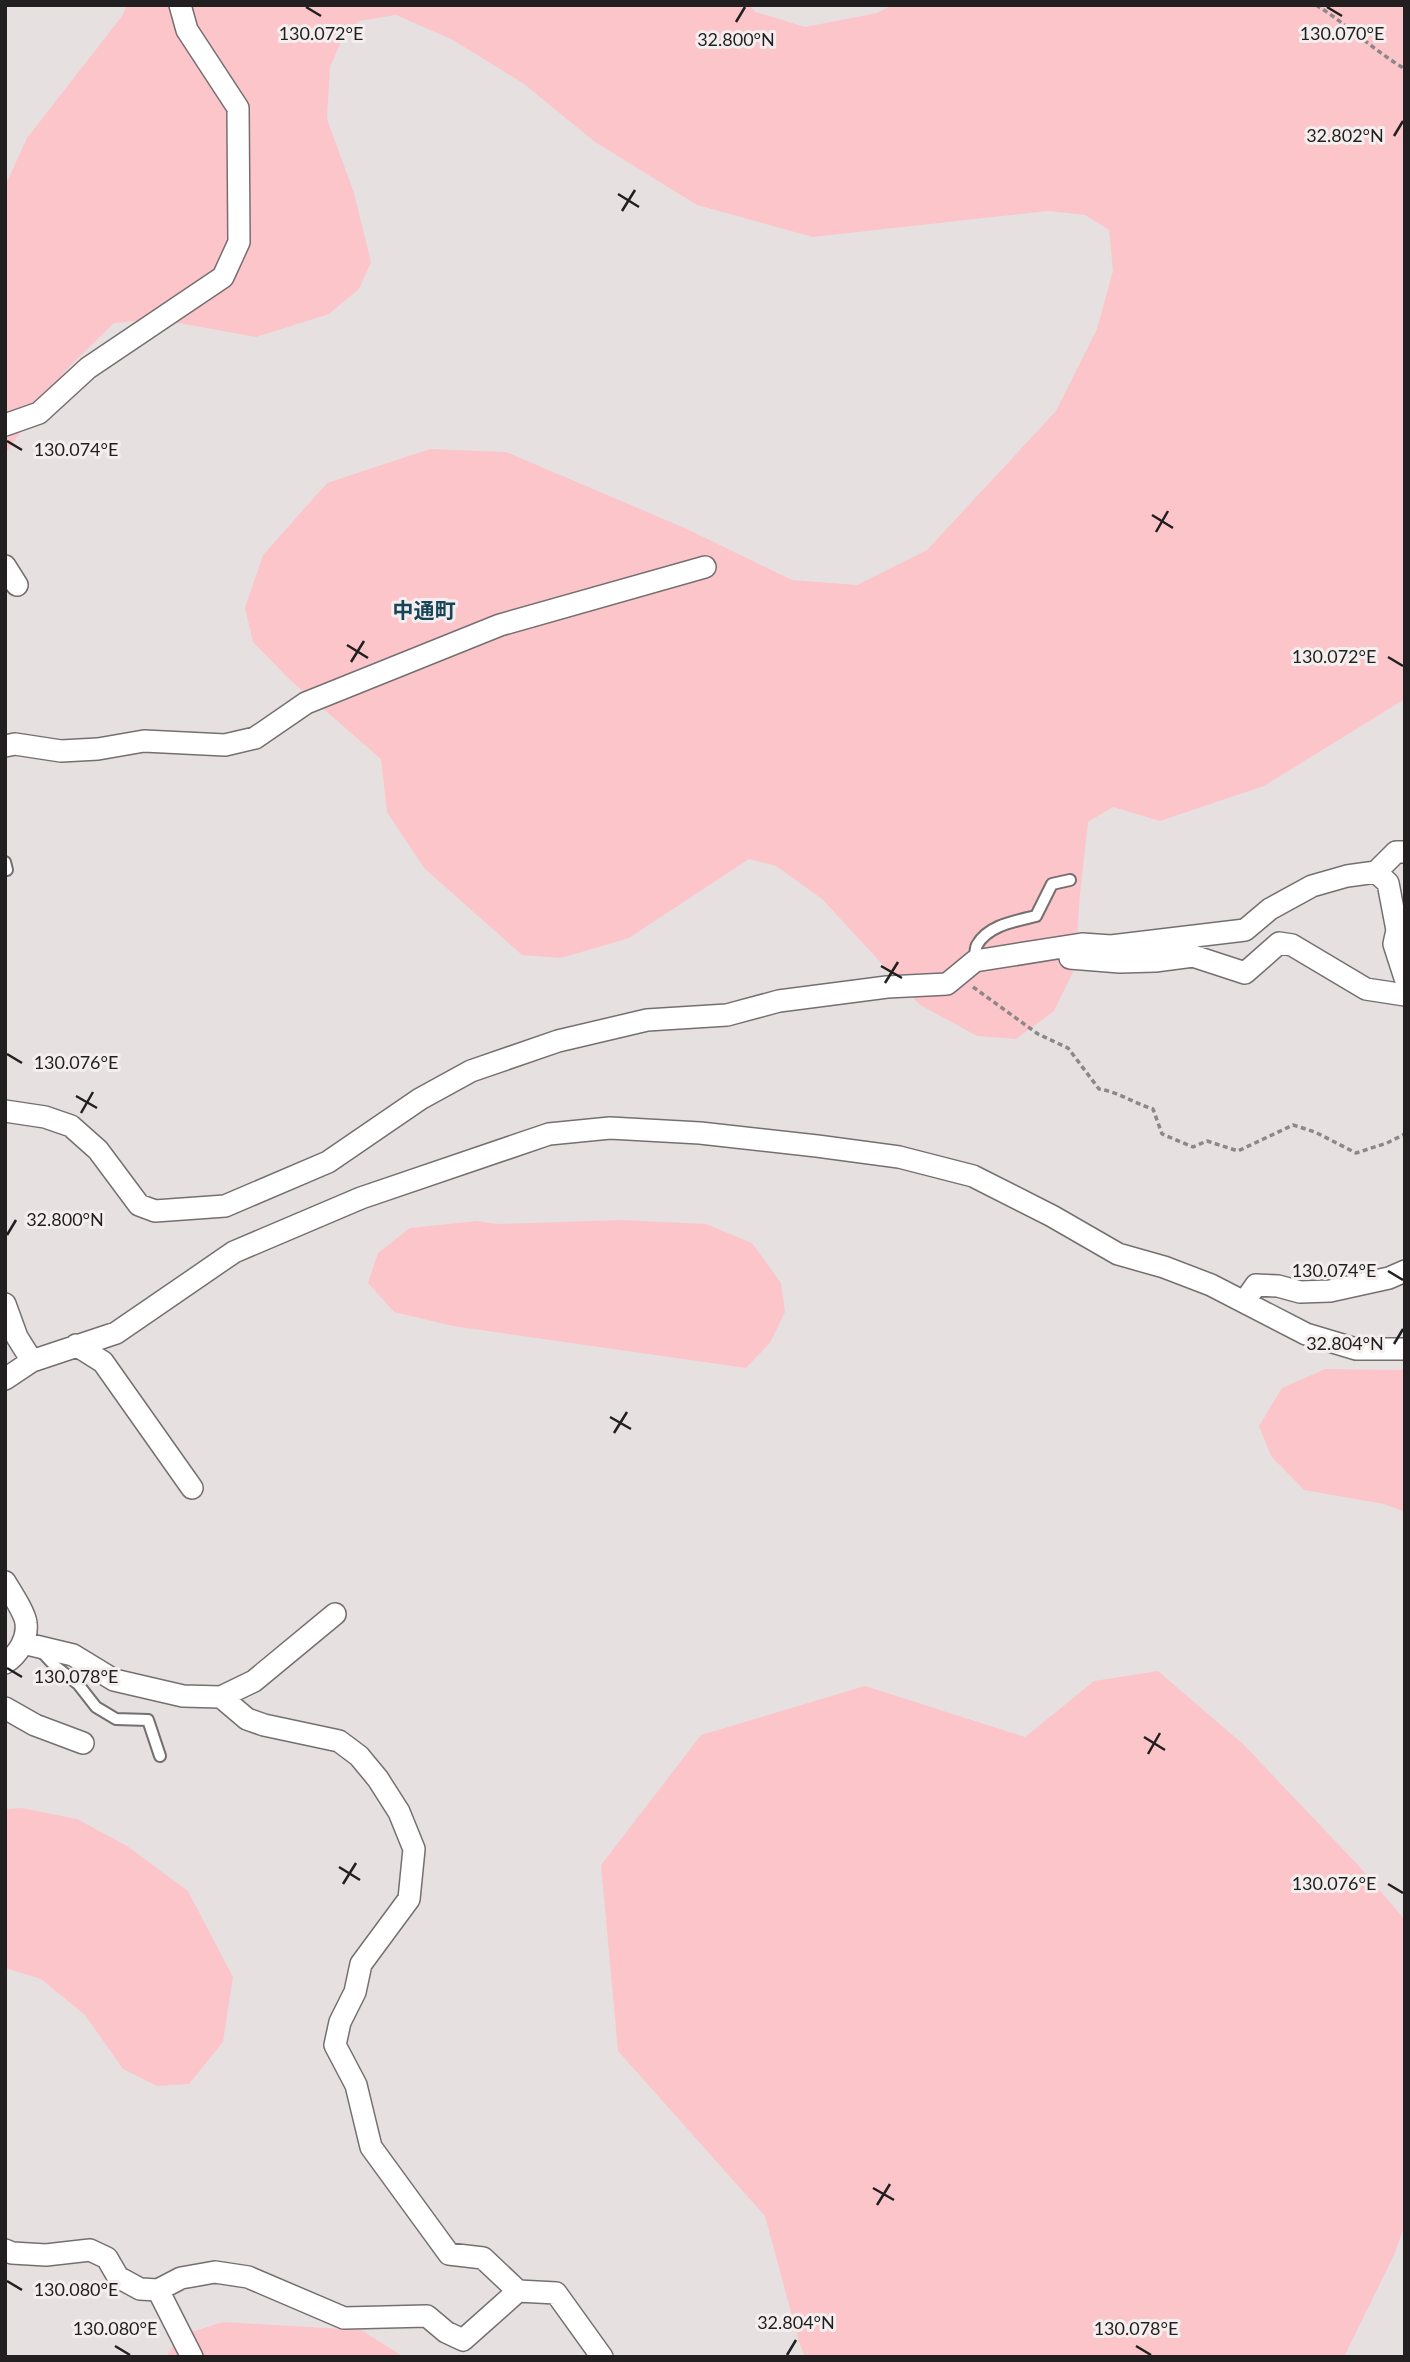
<svg xmlns="http://www.w3.org/2000/svg" width="1410" height="2362" viewBox="0 0 1410 2362" font-family="Lato,'Noto Sans JP',sans-serif">
  <style>
    .green { fill: #fcc5ca }
    .lines { fill: none; stroke-linecap: round; stroke-linejoin: round }
    .lane-casing { stroke: #756f70; stroke-width: 14 }
    .street-casing { stroke: #756f70; stroke-width: 24 }
    .path { stroke: #8c8788; stroke-width: 3.5; stroke-dasharray: 5 3.5; stroke-linecap: butt }
    .lane { stroke: #fff; stroke-width: 10 }
    .street { stroke: #fff; stroke-width: 21 }
    .ticks { fill: none; stroke: #211f1f; stroke-width: 2.5 }
    .labels { text-anchor: middle; dominant-baseline: central; stroke-width: 6; stroke-linejoin: round; paint-order: stroke }
    .quarter-label { font-size: 21px; font-weight: bold; fill: #174459; stroke: #f5eeee }
    .ticks-label { font-size: 18px; text-anchor: middle; fill: #211f1f; stroke: #f5eeee; stroke-width: 6; stroke-linejoin: round; paint-order: stroke }
  </style>
  <rect width="100%" height="100%" fill="#e7e0e1"/>
  <path class="green" d="M127,5H749L756,12L805,27L877,13L892,5H1405V699L1264,786L1160,821L1113,807L1088,822L1080,894L1075,968L1054,1011L1016,1039L977,1036L920,1005L822,899L776,866L749,859L629,938L561,958L522,955L425,869L387,812L381,759L289,679L253,642L245,608L263,555L327,483L430,449L506,452L687,529L792,580L857,585L927,550L1056,411L1097,329L1113,271L1109,230L1085,215L1048,211L813,237L697,205L595,142L524,84L453,40L396,15L359,21L342,40L330,67L327,119L354,193L371,262L359,289L329,314L256,337L156,319L114,323L65,371L5,454V186L27,138L122,16Z
    M620,1220L706,1224L752,1243L781,1283L785,1312L770,1343L746,1368L453,1326L394,1312L368,1283L378,1253L410,1228L477,1221L497,1224Z
    M1325,1369L1405,1370V1512L1384,1504L1304,1490L1271,1456L1259,1426L1282,1388Z
    M1158,1671L1243,1744L1358,1865L1405,1920V2225L1394,2255L1344,2357H805L799,2342L765,2216L618,2051L601,1865L701,1735L865,1686L1025,1737L1094,1681Z
    M22,1808L77,1819L127,1846L188,1891L233,1977L223,2042L189,2084L157,2086L123,2069L85,2015L41,1979L5,1968V1809Z
    M223,2322L361,2330L404,2357H166L179,2336Z"/>
  <g class="lines">
    <defs>
      <path id="lane" d="M5,862L7,870
        M975,961C975,957 975,949 977,945C988,925 1016,921 1036,916L1052,884L1070,880
        M41,1651L55,1666L78,1684L96,1707L116,1719L148,1720L160,1756"/>
      <path id="street" d="M5,425L39,413L88,368L223,277L239,242L238,108L187,30L180,5
        M5,566L17,585
        M5,746L15,744L61,751L98,749L144,741L225,745L255,738L306,703L500,625L705,567
        M1376,872L1388,883L1397,930L1394,944L1405,978
        M1070,958L1120,962L1155,961L1193,956L1245,973L1279,943L1292,945L1366,989L1405,995
        M5,1111L45,1117L71,1126L98,1150L139,1205L155,1211L225,1206L328,1162L420,1099L471,1071L558,1041L647,1020L727,1015L779,1001L887,987L947,984L975,961L1082,944L1111,946L1245,930L1270,909L1312,886L1347,876L1376,872L1396,852H1405
        M1244,1302L1256,1285L1278,1286L1300,1292L1330,1291L1389,1278L1405,1271
        M5,1304L17,1337L32,1361
        M76,1345L103,1362L192,1488
        M5,1379L32,1361L116,1333L234,1252L361,1198L549,1134L610,1128L700,1133L817,1146L899,1157L973,1176L1052,1216L1118,1254L1164,1267L1211,1285L1306,1334L1356,1349H1405
        M5,1582C11,1592 25,1613 26,1623C28,1639 18,1655 5,1663
        M23,1643L73,1655L114,1680L183,1696L221,1697L254,1681L335,1614
        M221,1697L247,1719L264,1725L339,1741L359,1756L378,1779L399,1812L414,1849L409,1899L361,1964L355,1992L340,2022L335,2045L356,2085L371,2147L449,2254L483,2258L518,2291
        M5,1708L35,1725L83,1743
        M5,2250L12,2253L46,2255L90,2250L107,2258L118,2277L140,2289L158,2290L192,2357
        M158,2290L181,2278L215,2272L248,2277L344,2318L427,2316L446,2332L463,2340L518,2291L556,2293L602,2357"/>
    </defs>
    <use href="#lane" class="lane-casing"/>
    <use href="#street" class="street-casing"/>
    <path class="path" d="M1316,5C1347,24 1373,50 1405,69
      M973,987L1038,1034L1068,1048L1099,1089C1118,1092 1134,1103 1153,1109L1162,1134L1193,1147L1207,1141L1238,1151L1293,1125L1315,1132L1356,1153L1387,1143L1405,1134"/>
    <use href="#lane" class="lane"/>
    <use href="#street" class="street"/>
  </g>
  <path class="ticks" d="M306,7L321,16M1327,7L1342,16M736,22L745,7M1394,136L1403,121M618,194L639,207M622,211L635,190M7,441L22,450M1152,515L1173,528M1156,532L1168,511M347,645L368,658M1388,657L1403,666M351,662L364,641M881,966L902,978M885,983L898,962M7,1054L22,1063M76,1096L97,1108M81,1113L93,1092M7,1235L16,1220M1388,1271L1403,1280M1394,1344L1403,1329M610,1417L631,1429M614,1433L627,1412M7,1668L22,1677M1144,1737L1165,1750M1148,1754L1160,1733M339,1867L360,1880M343,1884L356,1863M1388,1884L1403,1893M873,2188L894,2200M877,2205L890,2184M7,2281L22,2290M115,2346L130,2355M1136,2346L1151,2355M787,2355L796,2340"/>
  <g class="labels">
    <g class="quarter-label">
      <text x="424" y="609">中通町</text>
    </g>
  </g>
  <g class="ticks-label">
    <text x="321" y="40">130.072°E</text>
    <text x="1342" y="40">130.070°E</text>
    <text x="736" y="46">32.800°N</text>
    <text x="1345" y="142">32.802°N</text>
    <text x="76" y="456">130.074°E</text>
    <text x="1334" y="663">130.072°E</text>
    <text x="76" y="1069">130.076°E</text>
    <text x="65" y="1226">32.800°N</text>
    <text x="1334" y="1277">130.074°E</text>
    <text x="1345" y="1350">32.804°N</text>
    <text x="76" y="1683">130.078°E</text>
    <text x="1334" y="1890">130.076°E</text>
    <text x="76" y="2296">130.080°E</text>
    <text x="796" y="2329">32.804°N</text>
    <text x="115" y="2335">130.080°E</text>
    <text x="1136" y="2335">130.078°E</text>
  </g>
  <rect width="1410" height="2362" fill="none" stroke="#211f1f" stroke-width="14"/>
</svg>
